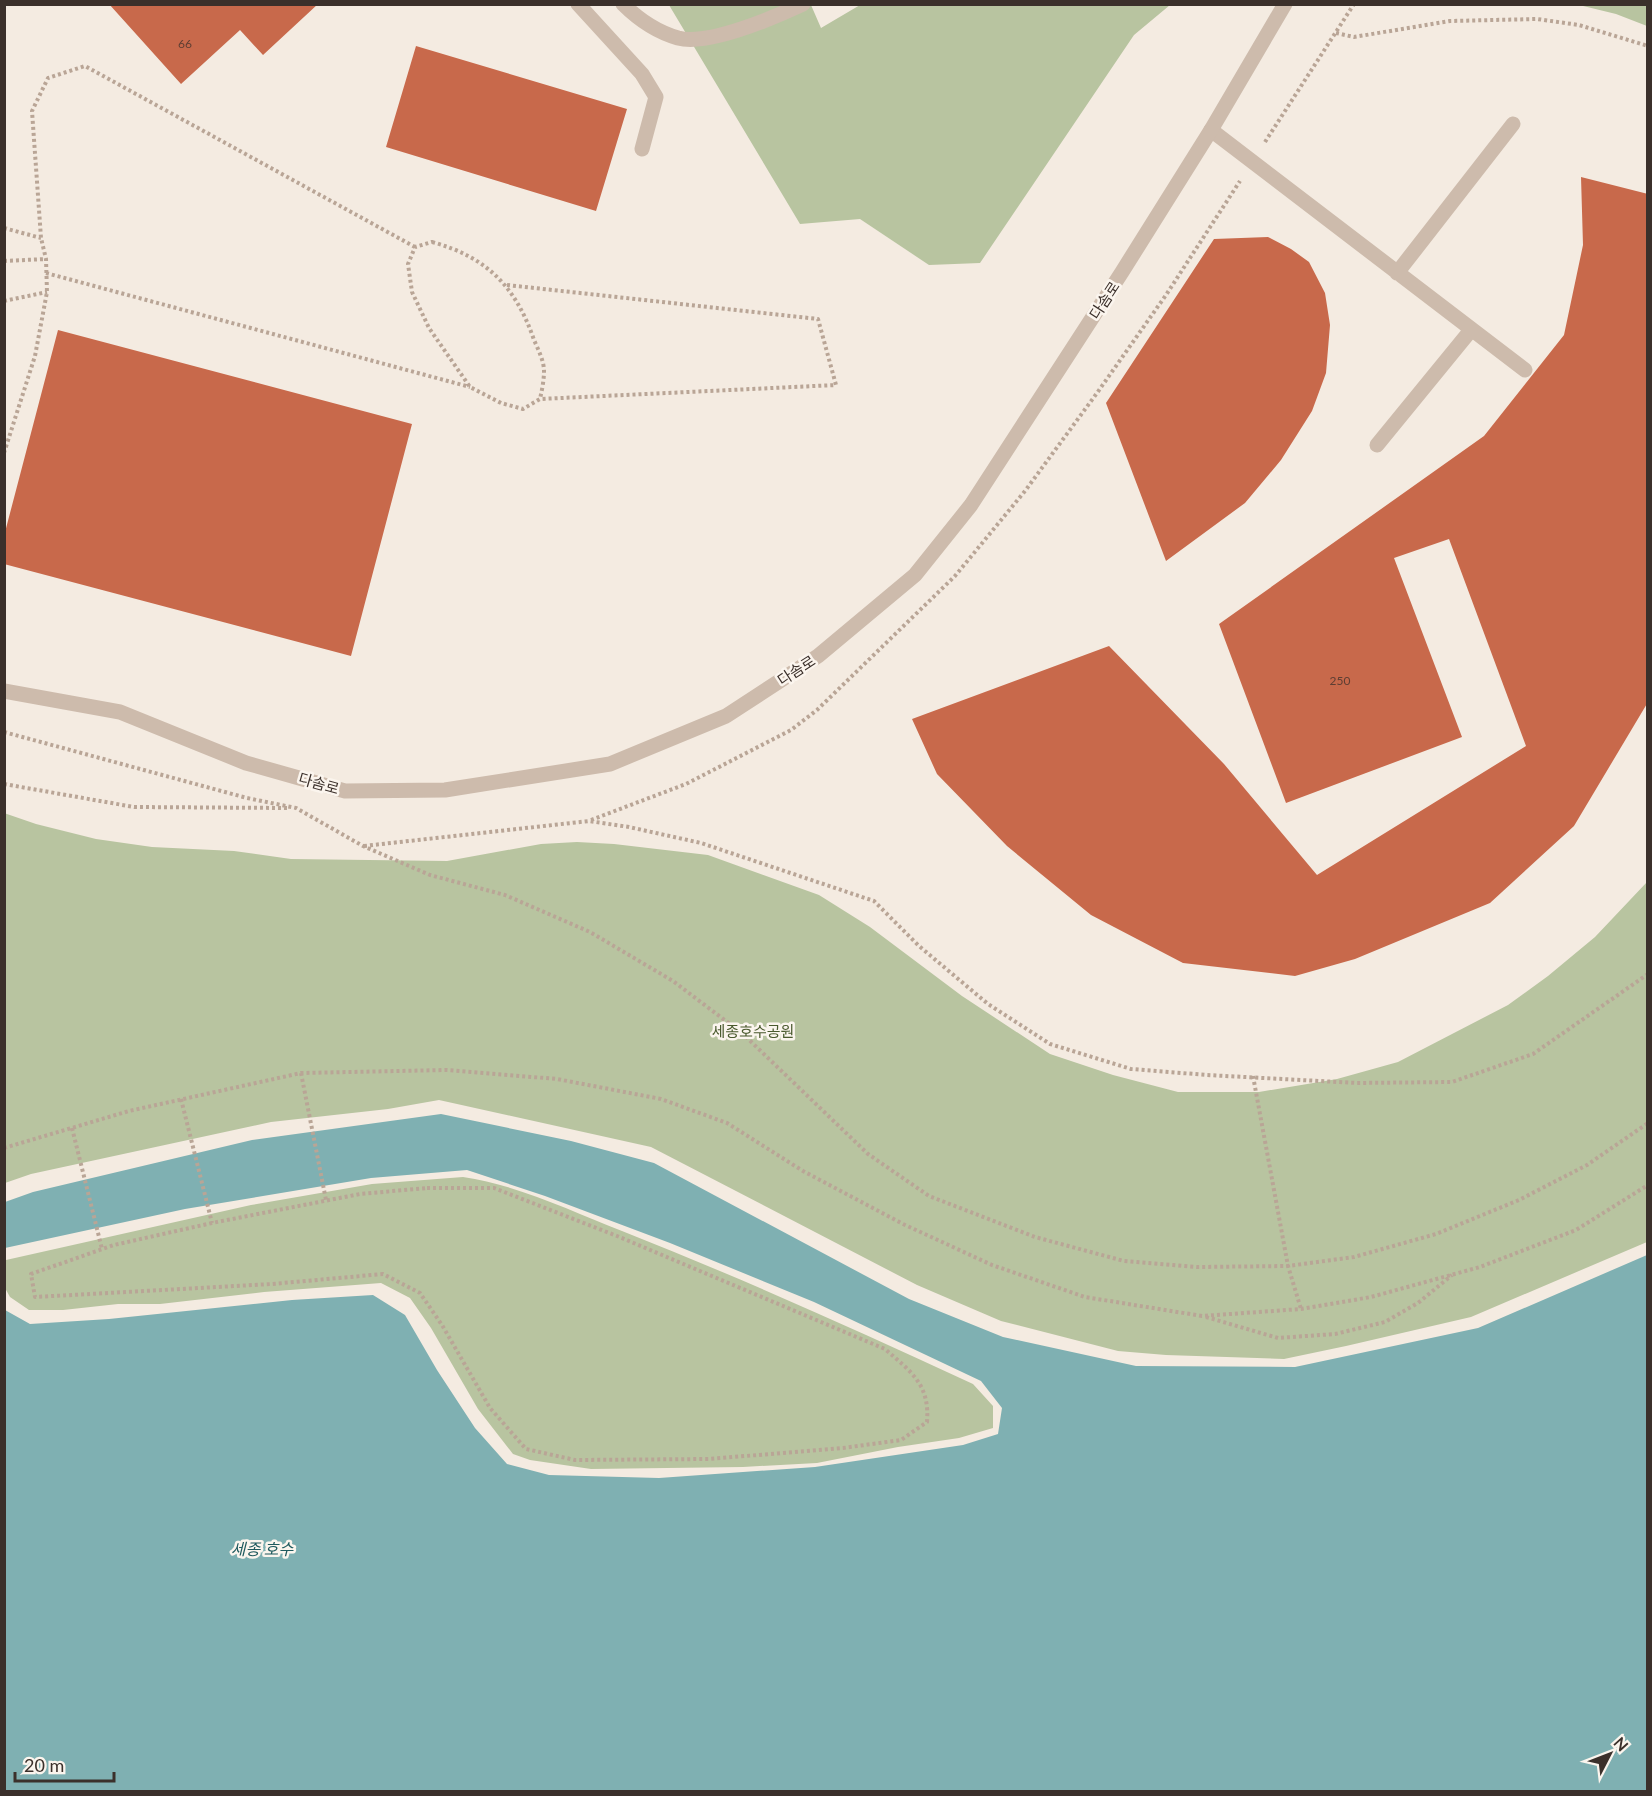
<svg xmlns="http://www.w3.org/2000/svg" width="1652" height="1796" viewBox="0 0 1652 1796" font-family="Lato,'Noto Sans KR',sans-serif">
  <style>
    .green { fill: #b8c4a0 }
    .water { fill: #7fb0b2 }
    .building { fill: #c8694b }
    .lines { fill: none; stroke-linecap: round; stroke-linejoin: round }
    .path { stroke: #b9a596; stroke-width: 4; stroke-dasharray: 3 3; stroke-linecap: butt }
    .service { stroke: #cdbbac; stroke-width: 15 }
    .minor { stroke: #cdbbac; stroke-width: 15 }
    .labels { text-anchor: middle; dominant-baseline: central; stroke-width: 5; stroke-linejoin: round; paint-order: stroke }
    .number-label { font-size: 12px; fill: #5e3e33 }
    .street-label { font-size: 15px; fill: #3b302b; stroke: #fbf5ee }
    .park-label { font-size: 15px; fill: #4a5a2e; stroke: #fbf5ee }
    .water-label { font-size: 16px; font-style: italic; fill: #1f5a5e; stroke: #fbf5ee }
  </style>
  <rect width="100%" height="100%" fill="#f4ebe1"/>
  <path class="green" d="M669,5H811L821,28L860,5H1170L1134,35L980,263L929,265L860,219L800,224Z
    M1579,5H1647V26L1616,14Z
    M4,813L36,824L96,839L152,847L234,851L291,859L447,861L541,844L577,842L614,844L708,855L819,895L870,927L962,996L1050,1054L1113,1075L1178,1092H1259L1337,1079L1398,1062L1508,1005L1548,976L1595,937L1647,882V1242L1471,1317L1346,1346L1284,1359L1166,1355L1118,1351L1001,1321L917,1285L651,1147L439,1100L388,1109L271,1122L31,1174L5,1183Z
    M463,1177C518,1185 571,1211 622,1231C741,1278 857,1330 973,1384L993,1406V1428L959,1438L898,1447L817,1463L743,1467L591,1469L530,1460L513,1454L478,1409L431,1328L410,1298L381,1283L264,1292L160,1304H118L63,1310H29L10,1297L5,1288L6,1260L251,1205L372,1184Z"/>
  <path class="water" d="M441,1114L571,1141L654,1163L909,1299L1003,1337L1136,1366L1295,1367L1478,1328L1647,1255V1791H5V1310L30,1324L109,1319L292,1300L373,1295L405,1315L437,1370L475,1428L507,1464L549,1475L659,1478L815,1467L963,1445L998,1434L1002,1408L981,1381L814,1302L670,1243L545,1196L467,1170L371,1178L185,1209L5,1248V1202L33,1192L252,1140Z"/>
  <path class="building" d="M109,4H318L263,55L240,30L181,84Z
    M416,46L627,109L596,211L386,147Z
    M1581,177L1648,194V702L1574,826L1490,903L1355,959L1295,976L1183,963L1091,915L1007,846L937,774L912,719L1109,646L1224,764L1317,875L1526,746L1449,539L1394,558L1462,737L1286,803L1219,624L1484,436L1564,335L1583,245Z
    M1268,237L1291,249L1309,262L1325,293L1330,325L1326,373L1312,411L1281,460L1245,503L1166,561L1106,403L1214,239Z
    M58,330L412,424L351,656L4,564V536Z"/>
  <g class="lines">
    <path class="path" d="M1336,33L1354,37L1450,21L1537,19L1579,25L1648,46
      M1265,142L1354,4
      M4,228L41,238
      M432,242C487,257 516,287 534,340C538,349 544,361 544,371C544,380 542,390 540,399L523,409L501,403L470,387L429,328L412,292L408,264L415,247Z
      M4,261L46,259
      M46,273L470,387
      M507,285L818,319L836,385L540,399
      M4,301L47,292
      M4,453L35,356L47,292L46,259L41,238L32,111L48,78L85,66L415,247
      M4,732L247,798L296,808L363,846L430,875L505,895L590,932L673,981L743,1034L868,1154L929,1196L1035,1237L1124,1261L1197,1267L1288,1266L1354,1257L1436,1234L1519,1200L1587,1165L1648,1123
      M4,784L134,807L287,808
      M591,820L686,784L791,730L817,710L955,576L1025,491L1097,393L1166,295L1240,181
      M364,846L589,821L629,827L701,843L874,901L919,946L988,1004L1050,1044L1131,1069L1207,1075L1357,1083L1452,1082L1533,1054L1648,974
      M301,1073L326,1200
      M1253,1076L1288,1266L1301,1309
      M181,1099L212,1223
      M72,1128L102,1249
      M4,1148L129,1111L301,1073L447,1070L557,1079L661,1099L727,1123L803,1171L903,1224L992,1265L1085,1297L1202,1316L1301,1309L1371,1297L1480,1267L1576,1230L1648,1185
      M427,1188H494L617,1236L885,1349C911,1372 930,1384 927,1422L901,1440L843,1448L709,1459L575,1460L526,1449L490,1408L442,1325L420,1293L383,1274L272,1284L35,1297L31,1274L114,1245L212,1223L360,1194Z
      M1206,1317L1278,1338L1335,1334L1385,1322L1418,1303L1452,1275"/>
    <path class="service" d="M578,4L642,74L656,97L642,149
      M623,4C639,20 657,32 678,38C709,46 775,17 803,4
      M1211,130L1525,370
      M1397,273L1513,124
      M1377,445L1471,330"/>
    <path class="minor" d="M4,691L120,712L246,763L345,791L445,790L610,764L726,716L818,656L915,575L971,505L1122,272L1211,130L1285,4"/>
  </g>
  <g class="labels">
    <g class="number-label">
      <text x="185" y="43">66</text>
      <text x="1340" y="680">250</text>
    </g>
    <g class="street-label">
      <text transform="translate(1104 300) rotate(-57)">다솜로</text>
      <text transform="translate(796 670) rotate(-33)">다솜로</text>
      <text transform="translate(319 783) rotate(16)">다솜로</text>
    </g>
    <g class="park-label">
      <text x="753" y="1031">세종호수공원</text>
    </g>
    <g class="water-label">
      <text x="262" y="1548">세종 호수</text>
    </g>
  </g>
  <rect width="1652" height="1796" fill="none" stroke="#3b302b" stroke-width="12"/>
  <g transform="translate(1610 1754) rotate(48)" stroke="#fbf5ee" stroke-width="4.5" paint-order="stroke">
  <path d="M0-4.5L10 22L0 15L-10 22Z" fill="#3b302b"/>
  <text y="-9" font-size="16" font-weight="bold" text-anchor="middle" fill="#3b302b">N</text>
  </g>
  <path d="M15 1772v9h99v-9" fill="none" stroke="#3b302b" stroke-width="3"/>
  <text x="24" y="1772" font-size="18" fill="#3b302b" stroke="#fbf5ee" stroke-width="4.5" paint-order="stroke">20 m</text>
</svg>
